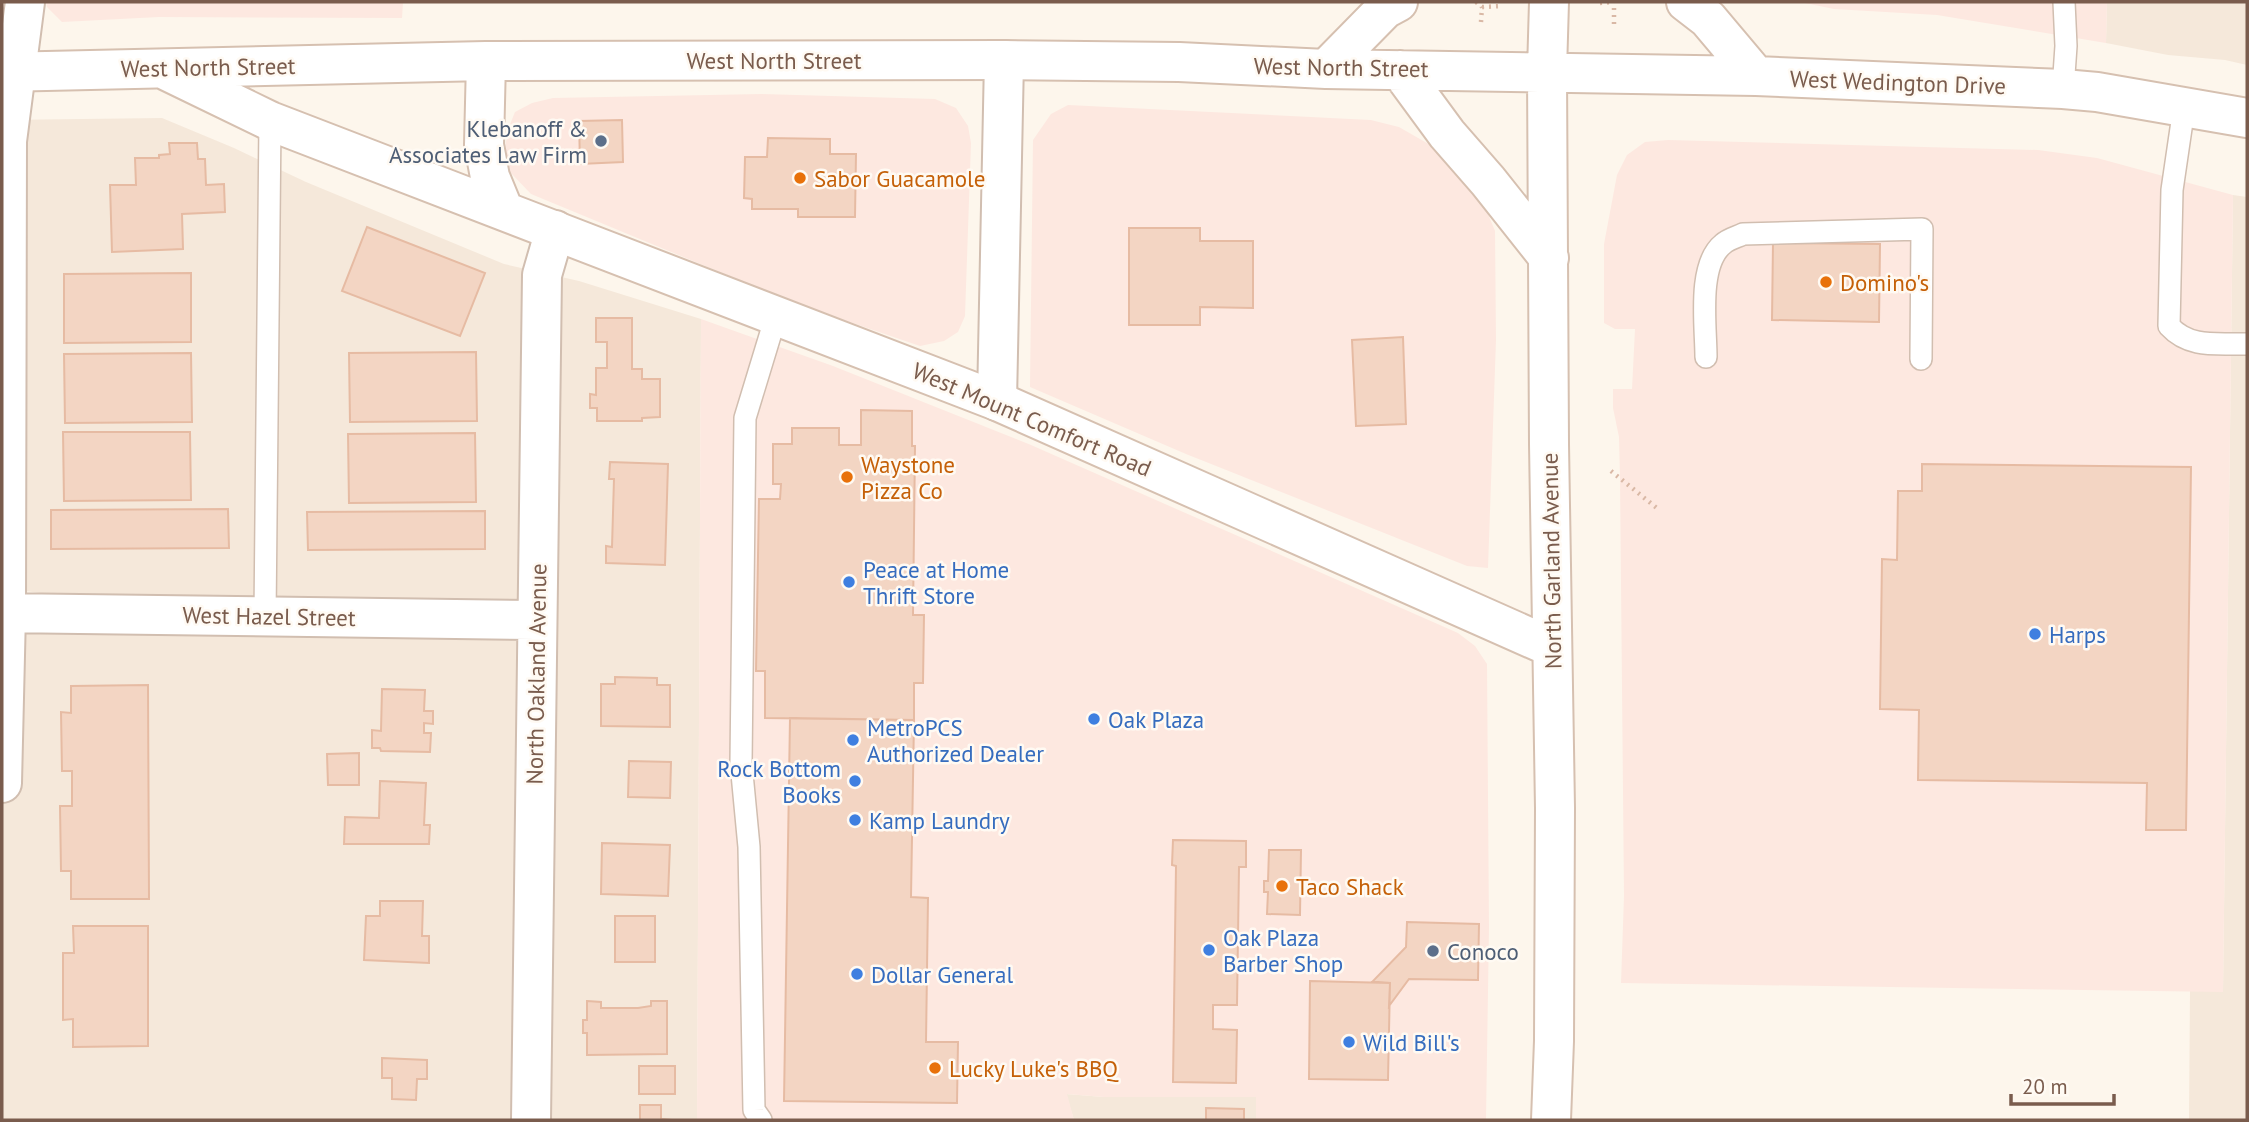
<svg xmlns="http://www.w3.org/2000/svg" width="2249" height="1122" viewBox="0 0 2249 1122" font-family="'PT Sans',sans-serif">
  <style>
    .residential { fill: #f5e8da }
    .commercial { fill: #fde8e0 }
    .building { fill: #f3d5c3; stroke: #e6bba3; stroke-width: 2 }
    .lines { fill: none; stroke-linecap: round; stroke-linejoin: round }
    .lane-casing { stroke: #d1beb0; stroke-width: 24 }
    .street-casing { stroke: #d1beb0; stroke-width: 42 }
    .secondary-casing { stroke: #d6c0b0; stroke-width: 42 }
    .path { stroke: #d9b8a5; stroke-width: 4.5; stroke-dasharray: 2 5; stroke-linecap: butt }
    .lane { stroke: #fff; stroke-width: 21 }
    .street { stroke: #fff; stroke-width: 38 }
    .secondary { stroke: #fff; stroke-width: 38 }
    .service-dot { fill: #5c6f8a; stroke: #fffaf3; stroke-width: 2.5 }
    .food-dot { fill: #e8710a; stroke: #fffaf3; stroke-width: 2.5 }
    .shop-dot { fill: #3f7fe0; stroke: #fffaf3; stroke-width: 2.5 }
    .labels { text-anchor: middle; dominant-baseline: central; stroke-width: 5; stroke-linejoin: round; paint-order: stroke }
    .street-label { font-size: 23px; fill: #7a5c4d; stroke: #fffaf3 }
    .service-label { font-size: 23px; fill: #4e5e75; stroke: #fffaf3; text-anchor: end }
    .food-label { font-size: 23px; fill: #c56008; stroke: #fffaf3; text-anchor: start }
    .shop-label { font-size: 23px; fill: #366cbe; stroke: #fffaf3; text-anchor: start }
  </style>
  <rect width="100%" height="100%" fill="#fdf6ec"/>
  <path class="residential" d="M2107,2H2247V65L2225,60L2168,55L2106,43Z
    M162,118L234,148L306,182L504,264L579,281L701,319L697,1120H2V783L6,613L200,614L2,588V120Z
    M2233,195L2247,197V1120H2189L2190,991H2223Z
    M1066,1094L1104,1097H1256V1120H1074Z"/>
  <path class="commercial" d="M46,2H403L402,18L159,17L62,22L47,7Z
    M1800,2H2107L2106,43L1937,15L1834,9Z
    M762,94L935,99L956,108L968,126L971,143L965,316L958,332L944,341L920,346L797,304L531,194L510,172L504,152L509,127L515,112L532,103L553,98Z
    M1068,105L1371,120L1399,127L1439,150L1484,204L1495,231L1496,340L1488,568L1467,566L1186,454L1030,387L1033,140L1051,114Z
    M1668,140L2038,150L2097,158L2233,195L2223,992L1621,983L1624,896L1620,478L1619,437L1613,408V389H1632L1635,329H1615L1604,323V244L1617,175L1627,155L1645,142Z
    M701,319L833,366L1031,445L1458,633L1475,646L1487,664L1489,927L1486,1120H1256V1097H1104L1067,1094L1074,1120H697Z"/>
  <path class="building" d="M622,120L623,162L580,164L579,121Z
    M768,138L830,139V154H856L855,217H798V209H752V199L744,198L745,157H767Z
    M169,143H197L198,159H205L206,185L224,184L225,212L182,214L183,249L112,252L110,185H136L135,158H159V155L170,154Z
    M367,227L485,273L460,336L342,291Z
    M1129,228H1200V241H1253V308L1200,307V325H1129Z
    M1773,243L1880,244L1879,322L1772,320Z
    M191,273V342L64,343V274Z
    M596,318H632V369H642V379H660V417L642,418V421H597V408H590V394L596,395V368H607V342H596Z
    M1403,337L1406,424L1356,426L1352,340Z
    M476,352L477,421L350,422L349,353Z
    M191,353L192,422L65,423L64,354Z
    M861,410L912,411V446H915L913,615H924L923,683H914V720L765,718V671H756L759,499H780L781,484H773V444H792V428H839V445H861Z
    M63,432H190L191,500L64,501Z
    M475,433L476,502L349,503L348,434Z
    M610,462L668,464L665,565L606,563V546L612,547L614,479H609Z
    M1922,464L2191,467L2186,830H2146L2147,783L1918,780L1919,710L1880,709L1882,559L1897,560L1898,491H1922Z
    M228,509L229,548L51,549V510Z
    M485,511V549L308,550L307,512Z
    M615,677L657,678V685H670V727L601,726V684H615Z
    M148,685L149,899H71V871H61L60,806H72V771H62L61,712L71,713V686Z
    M382,689L425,690L424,711H433V724L424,723V733H431L430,752L381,751L380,748H372V730L381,731Z
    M790,718L914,720L911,897L928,898L926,1042H958L957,1103L784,1101Z
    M359,753V785H328L327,754Z
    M629,761L671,762L670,798L628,797Z
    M380,781L426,783L424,825H430L429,844H344L345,817L379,818Z
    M1173,840L1246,841V867H1239L1237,1005H1213V1029L1237,1030L1236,1083L1173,1082L1176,866L1172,865Z
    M602,843L670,845L668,896L601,894Z
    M1269,850H1301L1300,915L1267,914L1268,892H1264V881H1268Z
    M380,901H423L422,936H429V963L364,960L366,916H380Z
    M615,916H655V962H615Z
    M1407,922L1479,924L1478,980L1409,979L1389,1006L1390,983L1372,982L1406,947Z
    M73,926H148V1046L73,1047V1019L63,1020V953H74Z
    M1310,981L1390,983L1388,1080L1309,1079Z
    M587,1001L601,1002V1008H638L651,1006V1001H667V1054L587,1055V1033H583V1020H587Z
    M382,1058L427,1060V1079H417L416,1100L392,1099V1078H382Z
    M639,1066H675V1094H639Z
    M640,1105H661V1119L672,1120H640Z
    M1206,1108L1244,1109V1120H1206Z"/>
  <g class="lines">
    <defs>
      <path id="lane" d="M2063,89L2066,46L2064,2
        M2184,108L2172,190L2169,326C2190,349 2218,343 2247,344
        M1706,357C1706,326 1697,265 1723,244C1728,239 1737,237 1743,234L1922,229L1921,359
        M265,617L270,121
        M761,1120L754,1110L749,847L741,763L745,418L776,316"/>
      <path id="street" d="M997,401L1004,60
        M2,613L536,620
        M2,783L6,613L7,141L25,2
        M531,1120L542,275L555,230"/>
      <path id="secondary" d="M1549,2L1547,71L1549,444L1555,808L1554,1041L1551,1120
        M1686,2L1708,19L1756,76
        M486,61L484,145L490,177L504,211
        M1326,69L1385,9L1398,2
        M1400,70L1447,134L1488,181L1549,258
        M167,71L270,121L997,401L1551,647
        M2,72L486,61L1004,60L1179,62L1326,69L1756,76L2063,89L2097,92L2247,118"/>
    </defs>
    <use href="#lane" class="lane-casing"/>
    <use href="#street" class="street-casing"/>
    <use href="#secondary" class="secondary-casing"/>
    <path class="path" d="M1476,2L1482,7
      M1600,3L1614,2
      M1482,7L1502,6
      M1481,22L1482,7
      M1614,24V2
      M1611,471L1658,509"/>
    <use href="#lane" class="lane"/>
    <use href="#street" class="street"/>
    <use href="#secondary" class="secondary"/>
  </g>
  <g class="service-dot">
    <circle cx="601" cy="141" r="7"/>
    <circle cx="1433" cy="951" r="7"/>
  </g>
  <g class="food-dot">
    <circle cx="800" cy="178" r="7"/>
    <circle cx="1826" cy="282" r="7"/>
    <circle cx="847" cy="477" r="7"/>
    <circle cx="1282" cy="886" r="7"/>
    <circle cx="935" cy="1068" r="7"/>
  </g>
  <g class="shop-dot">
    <circle cx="849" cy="582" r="7"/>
    <circle cx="2035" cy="634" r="7"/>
    <circle cx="1094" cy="719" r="7"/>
    <circle cx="853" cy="740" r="7"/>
    <circle cx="855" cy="781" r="7"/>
    <circle cx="855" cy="820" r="7"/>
    <circle cx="1209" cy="950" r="7"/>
    <circle cx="857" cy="974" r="7"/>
    <circle cx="1349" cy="1042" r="7"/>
  </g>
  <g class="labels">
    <g class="street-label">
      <text x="774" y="60">West North Street</text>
      <text transform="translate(208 67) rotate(-1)">West North Street</text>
      <text transform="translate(1341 67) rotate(1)">West North Street</text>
      <text transform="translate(1898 82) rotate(2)">West Wedington Drive</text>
      <text transform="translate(1032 419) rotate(23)">West Mount Comfort Road</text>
      <text transform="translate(1551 561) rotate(-91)">North Garland Avenue</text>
      <text transform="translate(269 616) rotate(1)">West Hazel Street</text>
      <text transform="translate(536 674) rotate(-89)">North Oakland Avenue</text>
    </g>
    <g class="service-label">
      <text x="587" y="128">Klebanoff &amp;<tspan x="587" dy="26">Associates Law Firm</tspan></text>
      <text x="1447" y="951" text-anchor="start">Conoco</text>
    </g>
    <g class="food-label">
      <text x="814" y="178">Sabor Guacamole</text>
      <text x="1840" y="282">Domino's</text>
      <text x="861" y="464">Waystone<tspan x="861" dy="26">Pizza Co</tspan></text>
      <text x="1296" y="886">Taco Shack</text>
      <text x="949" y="1068">Lucky Luke's BBQ</text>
    </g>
    <g class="shop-label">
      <text x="863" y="569">Peace at Home<tspan x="863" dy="26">Thrift Store</tspan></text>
      <text x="2049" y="634">Harps</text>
      <text x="1108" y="719">Oak Plaza</text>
      <text x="867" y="727">MetroPCS<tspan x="867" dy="26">Authorized Dealer</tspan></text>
      <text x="841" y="768" text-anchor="end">Rock Bottom<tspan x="841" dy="26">Books</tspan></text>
      <text x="869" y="820">Kamp Laundry</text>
      <text x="1223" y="937">Oak Plaza<tspan x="1223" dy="26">Barber Shop</tspan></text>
      <text x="871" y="974">Dollar General</text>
      <text x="1363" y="1042">Wild Bill's</text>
    </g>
  </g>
  <rect width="2249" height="1122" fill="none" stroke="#7a5c4d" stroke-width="7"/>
  <path d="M2011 1094v10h103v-10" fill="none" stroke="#7a5c4d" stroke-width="3.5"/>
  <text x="2022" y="1094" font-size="21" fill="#7a5c4d" stroke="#fffaf3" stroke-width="5" paint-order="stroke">20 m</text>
</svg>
